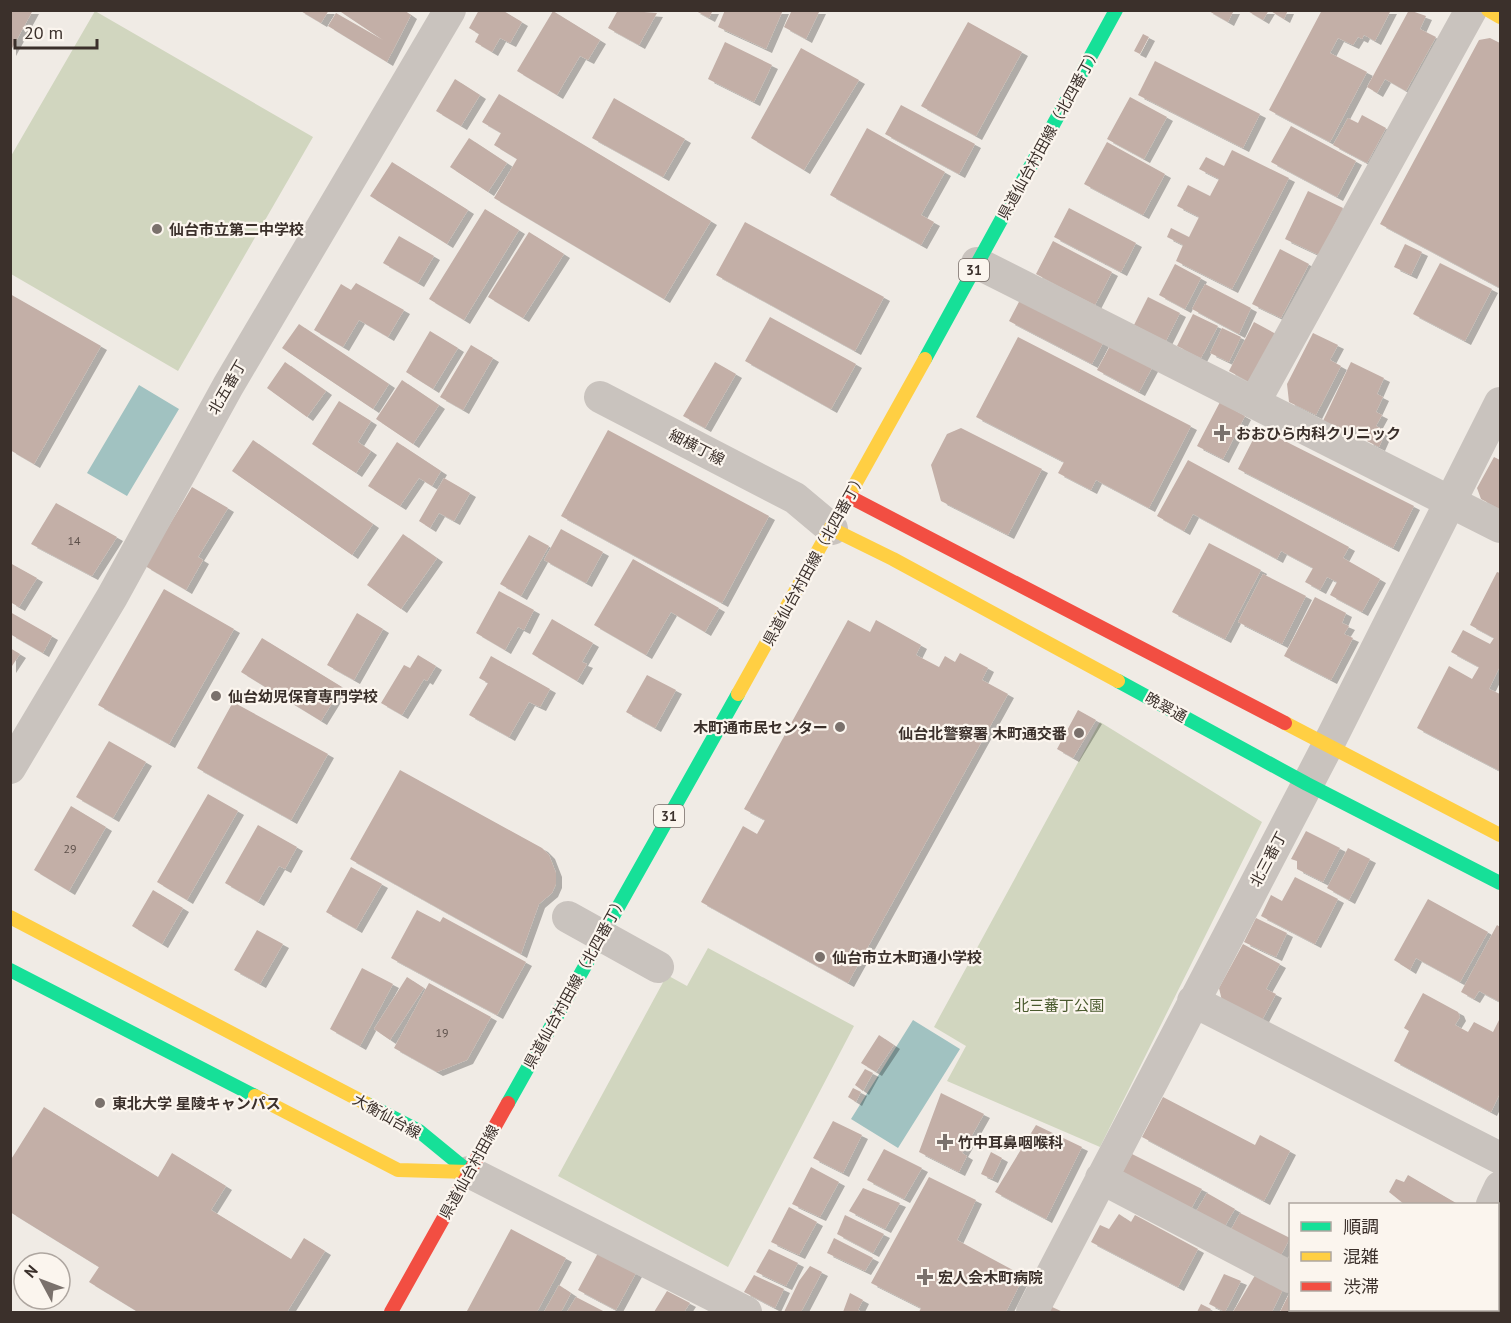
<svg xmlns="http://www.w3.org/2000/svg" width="1511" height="1323" viewBox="0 0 1511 1323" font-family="'PT Sans','Noto Sans JP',sans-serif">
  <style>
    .green { fill: #d1d6bf }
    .water { fill: #a1c2c1 }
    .building { fill: #c3afa7; filter: url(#shadow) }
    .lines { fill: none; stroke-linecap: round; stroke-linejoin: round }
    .street { stroke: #c9c3be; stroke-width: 32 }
    .fast { stroke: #16e098; stroke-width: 14 }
    .slow { stroke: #ffcf43; stroke-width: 14 }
    .jam { stroke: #f24e42; stroke-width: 14 }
    .street-bridge { stroke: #c9c3be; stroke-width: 32 }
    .poi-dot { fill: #7a716c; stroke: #fbf5ee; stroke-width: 2 }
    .labels { text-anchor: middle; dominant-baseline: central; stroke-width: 4.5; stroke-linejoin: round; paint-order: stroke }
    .number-label { font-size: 12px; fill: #5d504a }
    .shield { fill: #fbf5ee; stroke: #756b66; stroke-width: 1.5 }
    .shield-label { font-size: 14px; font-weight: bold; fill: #3b302b }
    .street-label { font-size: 15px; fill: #3b302b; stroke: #fbf5ee }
    .poi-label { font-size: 15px; font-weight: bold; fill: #3b302b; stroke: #fbf5ee; text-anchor: start }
    .park-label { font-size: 15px; fill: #4a5a2e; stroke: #fbf5ee }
  </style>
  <defs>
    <filter id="shadow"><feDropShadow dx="6" dy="4" stdDeviation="0" flood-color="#0004"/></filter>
  </defs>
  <rect width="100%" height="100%" fill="#f0ebe5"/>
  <path class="green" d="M95,11L313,137L178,371L11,274V156Z
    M1100,722L1262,822L1100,1147L947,1081L966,1046L934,1027Z
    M708,948L854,1026L728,1267L558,1176L667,975L687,986Z"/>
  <path class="water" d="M139,385L179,409L127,496L87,473Z
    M913,1020L960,1049L898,1148L851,1119Z"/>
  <path class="building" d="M10,10H33L10,52Z
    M299,10H329L321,23Z
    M338,10H404L411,15L387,62L328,26L336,13L383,40Z
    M479,10H502L522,22L510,43L500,38L492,52L475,42L479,34L469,28Z
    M618,10L657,13L639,45L608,28Z
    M694,10H713L709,18Z
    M725,10H783L766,49L718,27Z
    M792,10H820L806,39L784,27Z
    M1207,10H1234L1228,22Z
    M1246,10H1269L1263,20Z
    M1269,10H1288L1284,19Z
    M1322,10H1391L1375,41L1364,35L1362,39L1358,37L1353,45L1338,38L1330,53L1367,72L1330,142L1269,110Z
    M1409,10L1426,16L1420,29L1436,37L1406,91L1385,79L1377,93L1367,87Z
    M553,11L600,40L588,60L580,56L557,95L517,71Z
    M968,22L1022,52L976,136L921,106Z
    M1143,34L1149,37L1140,54L1134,51Z
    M1490,38L1500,43V288L1380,224L1479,40Z
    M725,42L772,65L754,102L708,79Z
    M801,48L859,80L804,170L751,138Z
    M1155,61L1260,114L1243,148L1138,95Z
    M455,79L480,95L461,126L436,111Z
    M499,94L711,221L664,299L494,198L517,159L494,145L501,133L482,122Z
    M1130,97L1167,117L1144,159L1107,139Z
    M614,98L685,139L663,177L592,138Z
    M901,105L975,144L959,174L885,134Z
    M1362,115L1386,128L1367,163L1333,145L1348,118L1358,123Z
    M1291,126L1356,161L1337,197L1271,162Z
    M867,128L945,172L921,215L934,222L921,245L830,195Z
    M469,138L507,163L488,192L450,167Z
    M1107,142L1165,174L1143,215L1084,184Z
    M1232,150L1289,178L1232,289L1176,261L1183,245L1167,237L1171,228L1189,237L1199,217L1177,206L1188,185L1210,196L1219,179L1199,169L1206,157L1224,166Z
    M392,162L468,210L447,244L370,196Z
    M1308,191L1343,208L1319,255L1285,239Z
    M1069,208L1136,243L1121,272L1054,237Z
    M485,209L519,230L464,320L429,299Z
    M745,222L884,297L855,351L716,275Z
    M529,232L564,254L523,318L488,297Z
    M399,236L434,256L418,283L383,263Z
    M1053,241L1112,272L1095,305L1036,274Z
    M1405,244L1422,252L1411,275L1394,267Z
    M1280,249L1309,264L1281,318L1252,304Z
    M1440,263L1492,289L1465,341L1413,314Z
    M1175,264L1201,278L1185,309L1159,295Z
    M356,283L404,310L388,337L359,320L343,347L314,330L341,284L351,290Z
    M1205,284L1251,308L1239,334L1192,309Z
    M10,294L101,346L34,464L10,450Z
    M1148,297L1180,313L1166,341L1134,325Z
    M1021,298L1104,341L1092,364L1009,321Z
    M1193,314L1218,326L1201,358L1177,346Z
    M770,317L856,364L831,409L745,361Z
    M1254,322L1276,334L1251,383L1229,371Z
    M299,324L389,384L373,409L282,348Z
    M1222,328L1241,337L1229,362L1210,353Z
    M430,331L458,348L433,389L406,372Z
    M1313,333L1338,345L1330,360L1341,366L1316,415L1289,402L1287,384Z
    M1018,337L1191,426L1149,508L1096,480L1091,490L1058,473L1064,462L976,417Z
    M1111,344L1153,366L1139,392L1097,370Z
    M471,345L493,358L463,410L440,397Z
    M285,362L326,391L307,417L267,388Z
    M715,362L736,374L705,428L683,416Z
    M1351,362L1384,378L1377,394L1383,397L1376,412L1382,415L1376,426L1386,431L1379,447L1367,441L1370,436L1352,426L1348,434L1323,421Z
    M402,380L439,405L413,444L376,419Z
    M339,401L371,421L358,442L371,451L356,473L312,444Z
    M1220,402L1245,416L1223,459L1197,446Z
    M961,428L1042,469L1008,535L941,501L931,465L947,434Z
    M1259,428L1414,506L1393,548L1238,469Z
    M608,430L769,516L722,603L561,516Z
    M253,440L373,524L352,555L232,471Z
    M397,442L441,471L432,486L419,478L400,506L368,486Z
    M1494,457L1500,460V509L1481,499L1477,488Z
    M1188,460L1349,547L1343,558L1380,579L1362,612L1330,595L1337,582L1327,577L1320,590L1305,582L1313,568L1281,551L1277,559L1193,514L1184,531L1157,516Z
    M444,478L470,493L454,521L439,513L430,528L419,521Z
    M192,487L228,508L198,557L203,560L186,590L145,566Z
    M56,503L117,537L92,576L31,544Z
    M561,529L603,552L586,583L544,560Z
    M403,534L437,558L401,609L367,585Z
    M529,535L549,546L521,596L500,584Z
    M1209,543L1261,570L1225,639L1172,612Z
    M633,559L719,608L705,632L671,612L646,655L594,625Z
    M10,563L37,578L19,607L10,602Z
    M1497,572L1500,573V666L1489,689L1500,694V771L1417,728L1449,666L1472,679L1479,667L1451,652L1463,630L1490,644L1494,638L1470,625Z
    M1263,574L1306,596L1282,644L1238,622Z
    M164,589L234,629L169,744L98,705Z
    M499,591L534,610L524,630L518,627L505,650L476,633Z
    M1315,597L1346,613L1342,623L1349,626L1344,634L1353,638L1331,680L1284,656Z
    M10,612L52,636L43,653L10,634Z
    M357,613L383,629L354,680L327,665Z
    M552,619L593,643L582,662L587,664L577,681L532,654Z
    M848,620L870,632L876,620L921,645L916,655L939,667L945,656L955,662L960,653L988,668L982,680L1008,694L848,983L701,902L743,826L757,834L765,820L744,809Z
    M262,638L342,687L321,721L241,672Z
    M10,648L20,654L10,669Z
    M418,655L436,666L427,681L424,679L402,715L381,703L404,665L410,668Z
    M491,656L550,689L540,707L529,702L509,737L469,715L488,683L479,678Z
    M647,675L676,690L655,728L626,712Z
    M233,702L328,754L291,820L197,768Z
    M1078,710L1096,720L1073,758L1057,749Z
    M109,741L146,762L113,818L76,797Z
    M400,770L542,848L549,855L556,873V884L552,893L539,904L521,954L350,859Z
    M208,794L238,811L187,900L157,882Z
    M71,806L106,827L69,891L34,870Z
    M258,825L297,847L285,869L279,866L258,902L225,883Z
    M1306,831L1340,848L1323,882L1297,869V861L1291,859Z
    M1348,848L1370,859L1349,900L1327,888Z
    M351,867L382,884L356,929L326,912Z
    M1295,877L1338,899L1315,944L1261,916L1271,895L1282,901Z
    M153,890L183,908L162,944L132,926Z
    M1428,899L1488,932L1460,982L1416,958L1410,970L1394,960Z
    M417,910L440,922L443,917L526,962L497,1015L391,958Z
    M1256,918L1287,933L1276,957L1244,942Z
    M1497,925L1500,927V1002L1479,991L1474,999L1461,992Z
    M257,930L283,944L260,984L234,970Z
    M1243,944L1280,964L1266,989L1276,994L1261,1022L1222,1001L1219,988Z
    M362,968L393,984L360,1046L330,1029Z
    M407,977L424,988L390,1040L374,1029Z
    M429,983L491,1017L467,1060L437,1072L394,1048Z
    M1423,993L1458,1012L1460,1017L1455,1025L1468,1032L1474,1022L1493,1032L1500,1018V1093L1491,1112L1394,1061L1409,1031L1404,1028Z
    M879,1035L894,1045L876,1072L861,1063Z
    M865,1069L873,1073L863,1091L855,1085Z
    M853,1088L861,1092L856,1102L848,1097Z
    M941,1093L984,1114L962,1153L967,1156L959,1172L919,1152Z
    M1163,1097L1255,1145L1260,1135L1290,1151L1264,1201L1142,1137Z
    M44,1107L158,1177L172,1153L226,1186L211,1210L291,1259L304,1238L325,1251L287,1312H138L89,1282L99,1267L10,1212V1161Z
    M833,1121L862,1135L843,1173L813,1158Z
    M1036,1125L1082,1147L1046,1219L995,1192Z
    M884,1149L922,1168L904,1199L867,1180Z
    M991,1152L1002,1158L992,1179L981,1174Z
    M1132,1154L1202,1189L1191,1209L1122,1173Z
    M811,1167L839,1182L820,1217L792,1204Z
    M1408,1175L1456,1203L1455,1204H1404L1389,1192L1396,1179L1404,1182Z
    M929,1177L976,1200L957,1240L1024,1276L1006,1312H919L921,1308L871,1283Z
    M863,1188L900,1203L885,1229L849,1211Z
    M1207,1193L1235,1209L1221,1233L1192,1218Z
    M789,1207L817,1222L799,1255L771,1242Z
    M1240,1213L1290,1238L1278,1261L1228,1235Z
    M1119,1214L1131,1222L1135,1215L1198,1249L1178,1287L1091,1242L1100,1225L1109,1229Z
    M845,1215L884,1234L873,1253L837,1234Z
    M511,1229L566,1258L537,1312H469L467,1311Z
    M834,1238L873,1258L865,1271L827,1253Z
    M1500,1243V1312H1465L1466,1310H1498V1249Z
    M769,1249L798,1263L786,1286L756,1272Z
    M598,1253L636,1273L616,1310L578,1290Z
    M810,1266L822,1272L801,1312H784L799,1281Z
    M1257,1272L1284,1287L1272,1312H1233Z
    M1224,1274L1241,1281L1225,1312L1209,1304Z
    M754,1275L784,1289L775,1308L744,1292Z
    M559,1285L571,1293L561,1312H544Z
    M667,1291L690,1303L684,1312H654Z
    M1290,1292V1310H1319L1318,1312H1280Z
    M850,1293L863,1300L858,1310L862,1312H843Z
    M576,1297L605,1312H567Z
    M1201,1304L1211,1309L1209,1312H1197Z
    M1050,1306L1063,1312H1047Z"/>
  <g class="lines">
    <path class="street" d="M977,263L1500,527
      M600,397L795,498L832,529
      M1254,403L1471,10
      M10,768L112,597L228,386L450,10
      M1193,1001L1500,1158
      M469,1172L746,1312
      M1101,1178L1290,1277
      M1492,1204L1500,1187
      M1032,1312L1327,747L1500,403
      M1438,1312L1440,1310"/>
    <path class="fast" d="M925,359L1116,10
      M1118,681L1307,784L1500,883
      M10,970L255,1096
      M508,1103L738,694
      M367,1104L419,1131L469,1172"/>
    <path class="slow" d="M1488,10L1500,17
      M832,529L893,559L1118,681
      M738,694L925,359
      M1285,723L1500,835
      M10,917L367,1104
      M255,1096L398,1170L469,1172"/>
    <path class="jam" d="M850,497L1285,723
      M391,1312L508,1103"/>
    <path class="street-bridge" d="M568,917L658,967"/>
  </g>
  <g class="poi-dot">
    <circle cx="157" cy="229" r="6"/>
    <path d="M1219 424h6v6h6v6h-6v6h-6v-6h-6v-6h6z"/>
    <circle cx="216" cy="696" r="6"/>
    <circle cx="840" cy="727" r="6"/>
    <circle cx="1079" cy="733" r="6"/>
    <circle cx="820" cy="957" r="6"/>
    <circle cx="100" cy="1103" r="6"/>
    <path d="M942 1133h6v6h6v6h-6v6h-6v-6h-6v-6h6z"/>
    <path d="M922 1268h6v6h6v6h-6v6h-6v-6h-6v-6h6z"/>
  </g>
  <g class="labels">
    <g class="number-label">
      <text x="74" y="540">14</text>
      <text x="70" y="848">29</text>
      <text x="442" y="1032">19</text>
    </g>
    <g class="shield">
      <rect x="959" y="259" width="30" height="22" rx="4.5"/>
      <rect x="654" y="805" width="30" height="22" rx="4.5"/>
    </g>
    <g class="shield-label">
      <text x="974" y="270">31</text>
      <text x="669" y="816">31</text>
    </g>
    <g class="street-label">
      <text transform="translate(1049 133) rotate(-61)">県道仙台村田線（北四番丁）</text>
      <text transform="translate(227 387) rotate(-60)">北五番丁</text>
      <text transform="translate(697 447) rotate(27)">細横丁線</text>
      <text transform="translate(814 559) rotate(-61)">県道仙台村田線（北四番丁）</text>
      <text transform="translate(1166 707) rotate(29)">晩翠通</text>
      <text transform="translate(1268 859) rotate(-62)">北三番丁</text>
      <text transform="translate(575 982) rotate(-61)">県道仙台村田線（北四番丁）</text>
      <text transform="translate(387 1116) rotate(29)">大衡仙台線</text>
      <text transform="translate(469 1172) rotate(-61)">県道仙台村田線</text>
    </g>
    <g class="poi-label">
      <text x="169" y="229">仙台市立第二中学校</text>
      <text x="1236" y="433">おおひら内科クリニック</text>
      <text x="228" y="696">仙台幼児保育専門学校</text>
      <text x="828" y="727" text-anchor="end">木町通市民センター</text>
      <text x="1067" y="733" text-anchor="end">仙台北警察署 木町通交番</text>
      <text x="832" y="957">仙台市立木町通小学校</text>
      <text x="112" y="1103">東北大学 星陵キャンパス</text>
      <text x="958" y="1142">竹中耳鼻咽喉科</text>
      <text x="938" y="1277">宏人会木町病院</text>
    </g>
    <g class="park-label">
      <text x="1059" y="1005">北三蕃丁公園</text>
    </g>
  </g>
  <rect width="1511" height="1323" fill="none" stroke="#3b302b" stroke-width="24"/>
  <rect x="1289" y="1203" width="210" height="108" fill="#fbf5ee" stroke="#aea6a0" stroke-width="1.5"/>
  <rect x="1301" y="1222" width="30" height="9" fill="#16e098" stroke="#aea6a0" stroke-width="1.5"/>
  <text x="1343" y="1233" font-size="18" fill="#3b302b">順調</text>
  <rect x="1301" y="1252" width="30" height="9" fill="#ffcf43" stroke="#aea6a0" stroke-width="1.5"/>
  <text x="1343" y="1263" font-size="18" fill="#3b302b">混雑</text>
  <rect x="1301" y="1282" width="30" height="9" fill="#f24e42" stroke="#aea6a0" stroke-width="1.5"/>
  <text x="1343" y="1293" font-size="18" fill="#3b302b">渋滞</text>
  <g transform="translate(42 1281) rotate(311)"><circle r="28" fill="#fbf5ee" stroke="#aea6a0" stroke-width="1.5"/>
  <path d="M0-4.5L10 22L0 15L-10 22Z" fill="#7a716c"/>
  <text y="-9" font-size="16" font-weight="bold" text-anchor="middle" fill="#3b302b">N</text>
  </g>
  <path d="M15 39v9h82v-9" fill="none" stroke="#3b302b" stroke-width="3"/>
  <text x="24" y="39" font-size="18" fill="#3b302b" stroke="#fbf5ee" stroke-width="4.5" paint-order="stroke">20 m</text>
</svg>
